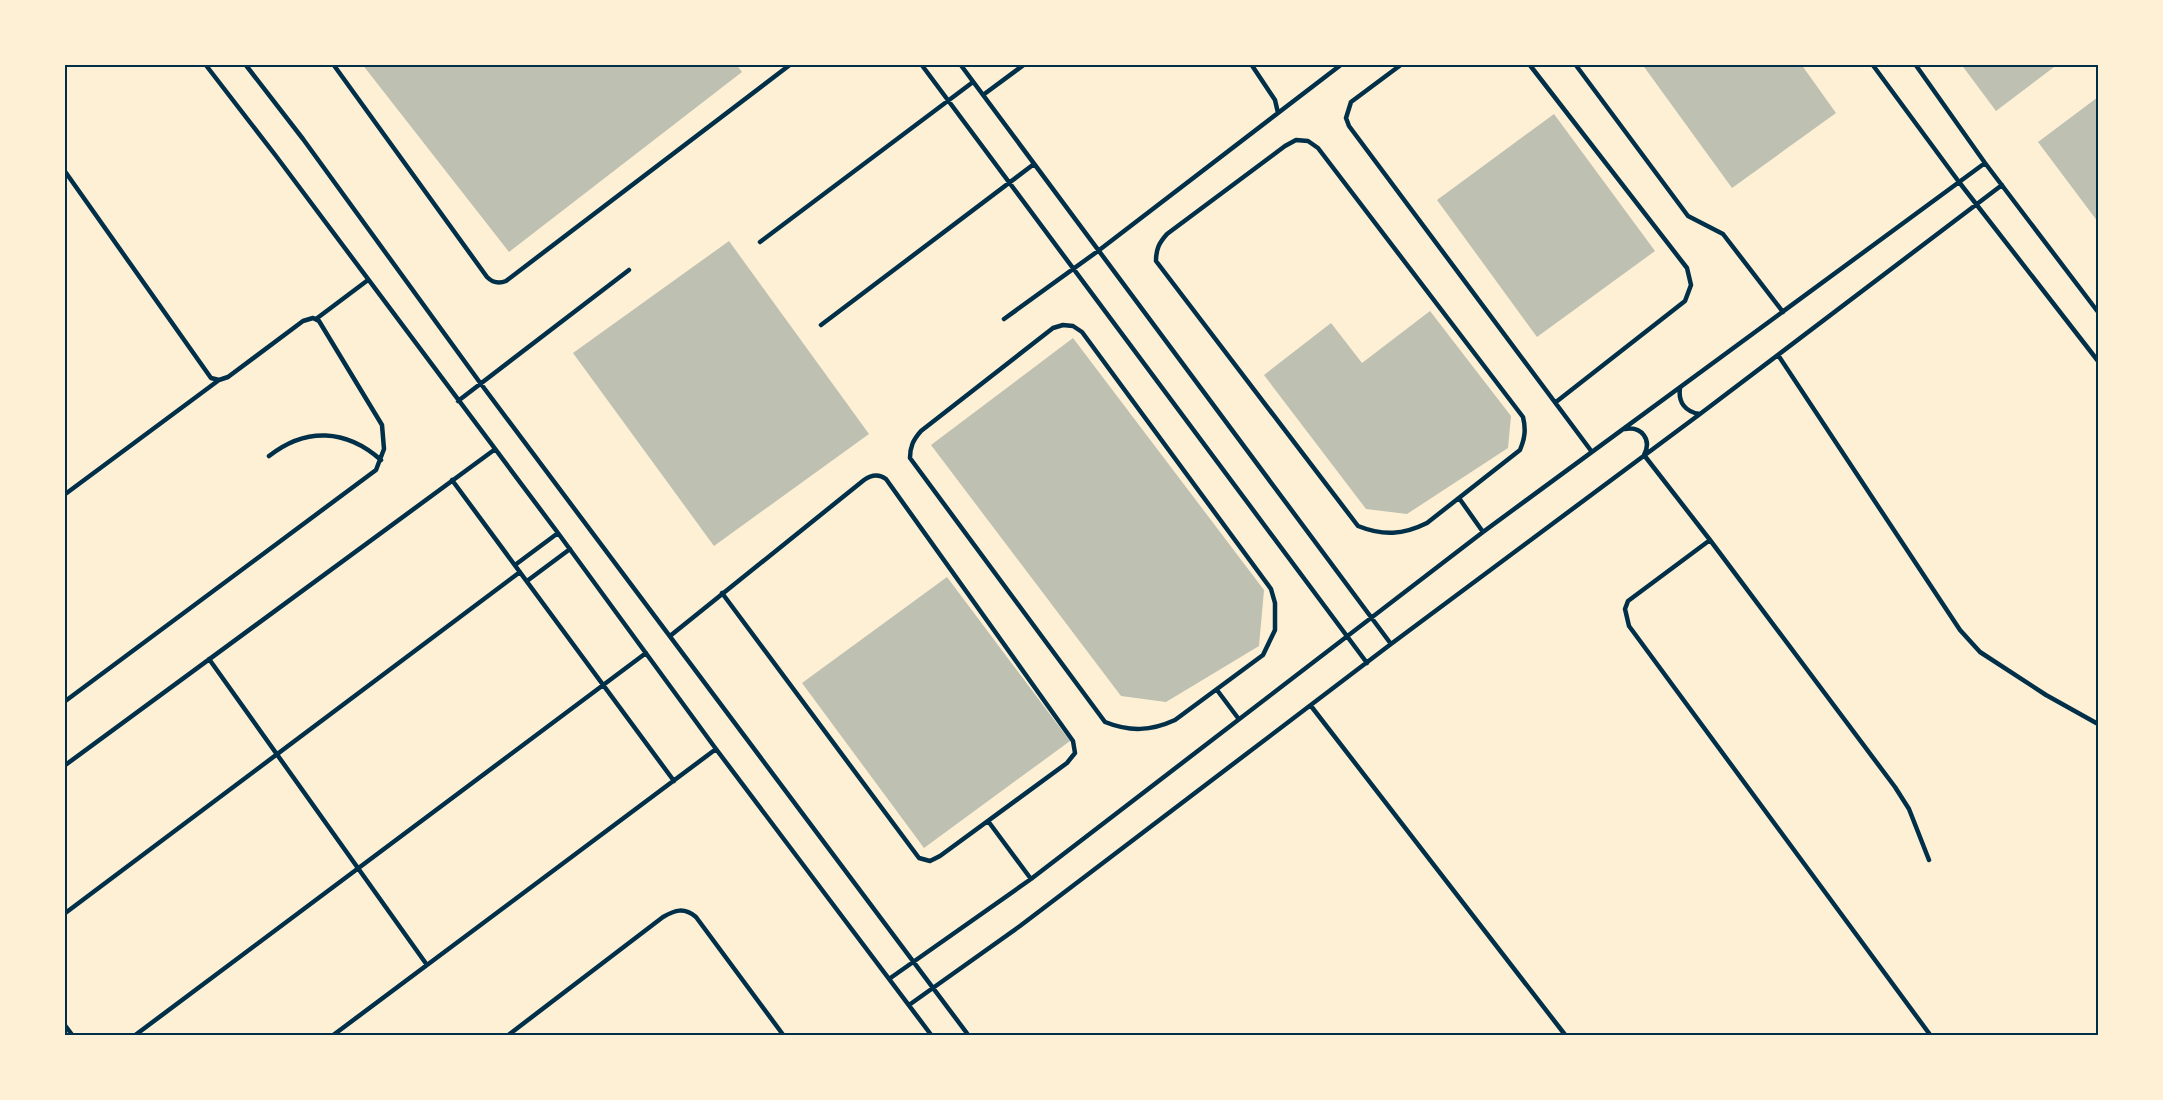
<svg xmlns="http://www.w3.org/2000/svg" width="2163" height="1100" viewBox="0 0 2163 1100" font-family="'Space Grotesk',sans-serif">
  <style>
    .building { fill: #bec0b2 }
    .lines { fill: none; stroke-linecap: round; stroke-linejoin: round }
    .service { stroke: #003049; stroke-width: 4.5 }
    .neatline { fill: none; stroke: #003049; stroke-width: 2 }
  </style>
  <rect width="100%" height="100%" fill="#fdf0d5"/>
  <path class="building" d="M362,64H736L742,72L509,252Z
    M1642,64H1801L1836,113L1732,188Z
    M1961,64H2058L1996,111Z
    M2098,97V222L2038,142Z
    M1554,114L1655,251L1537,337L1437,200Z
    M729,241L869,434L714,546L573,353Z
    M1430,311L1511,416L1508,448L1407,514L1366,509L1264,375L1331,323L1362,363Z
    M1073,338L1264,590L1259,646L1166,702L1121,696L931,445Z
    M947,577L1070,741L924,848L802,683Z"/>
  <g class="lines">
    <path class="service" d="M205,64L276,156L558,533L716,749L932,1036
      M245,64L303,139L481,384L969,1036
      M333,64L487,277C493,283 499,284 506,281L791,64
      M921,64L1367,663
      M960,64L1391,644
      M1251,64L1275,100L1278,113
      M1402,64L1351,102L1346,118L1349,126L1592,452
      M1529,64L1687,268L1691,285L1685,301L1556,402
      M1575,64L1688,216L1723,234L1783,312
      M1872,64L1959,182L2098,361
      M1915,64L1985,163L2098,312
      M983,95L1025,64
      M1296,140L1308,141L1318,148L1523,417C1526,429 1525,438 1520,450L1427,523C1403,535 1383,536 1358,526L1156,261C1156,249 1159,243 1167,234L1285,146Z
      M64,170L211,378L219,380L228,377L303,321L313,318L319,321L382,425L384,449L376,470L64,702
      M760,242L973,82
      M316,319L368,280
      M1004,319L1098,251L1342,64
      M821,325L1034,164
      M1063,325L1073,326L1082,332L1271,589L1275,603V630L1263,655L1175,720C1151,731 1130,732 1105,722L910,458C910,447 913,440 921,431L1053,328Z
      M1778,355L1960,630L1980,652L2046,695L2098,724
      M1680,388C1678,402 1685,412 1700,414
      M458,401L629,270
      M1625,429C1642,426 1652,440 1644,455L1710,540L1895,787L1909,809L1929,860
      M269,456C306,427 346,429 381,460
      M452,480L674,781
      M64,495L219,380
      M1459,498L1483,532
      M1710,540L1628,601L1625,609L1629,626L1931,1036
      M515,565L558,533
      M527,581L570,549
      M670,636L864,480C871,475 878,473 886,479L1073,741L1075,753L1067,763L940,856L930,861L919,858L722,593
      M209,659L427,965
      M1217,690L1238,718
      M1311,706L1566,1036
      M64,766L494,450
      M988,821L1031,879
      M64,914L520,572
      M889,979L1031,879L1483,532L1985,163
      M909,1005L1020,926L1391,644L1700,414L2002,185
      M64,1024L73,1036
      M134,1036L646,653
      M332,1036L716,749
      M507,1036L663,917C675,910 684,907 696,917L784,1036"/>
  </g>
  <rect width="2163" height="1100" fill="none" stroke="#fdf0d5" stroke-width="132"/>
  <rect x="66" y="66" width="2031" height="968" class="neatline"/>
</svg>
